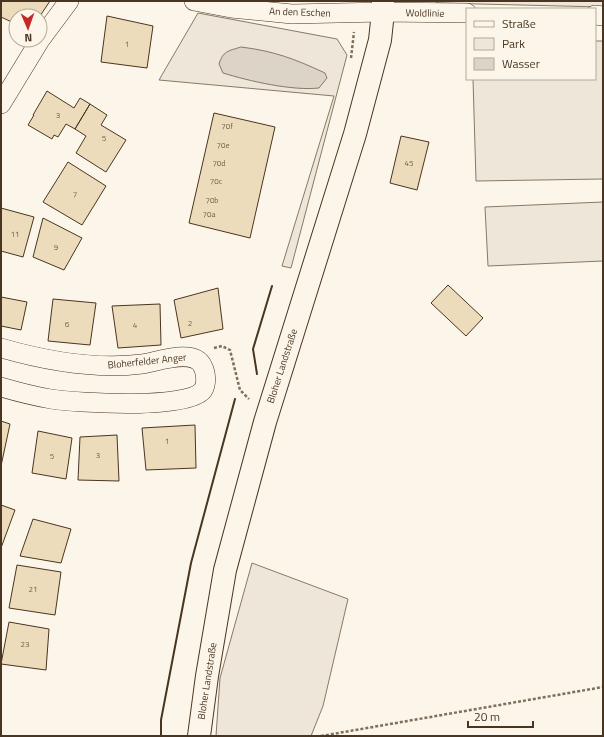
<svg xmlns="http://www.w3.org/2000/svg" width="604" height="737" viewBox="0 0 604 737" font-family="'Titillium Web',sans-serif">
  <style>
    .green { fill: #ede6d9; stroke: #887966 }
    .water { fill: #dcd4c6; stroke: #887966 }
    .building { fill: #ecdcbc; stroke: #4a3520 }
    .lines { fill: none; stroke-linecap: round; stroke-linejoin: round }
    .minor-casing { stroke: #4a3520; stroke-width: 20 }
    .tertiary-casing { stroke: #4a3520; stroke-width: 24 }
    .path { stroke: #7f6f5c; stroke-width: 2.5; stroke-dasharray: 3 2; stroke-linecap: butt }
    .minor { stroke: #fbf6e9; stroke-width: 19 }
    .tertiary { stroke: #fbf6e9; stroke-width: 22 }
    .wall { stroke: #4a3520; stroke-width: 2 }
    .labels { text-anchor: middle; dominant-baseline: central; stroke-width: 3; stroke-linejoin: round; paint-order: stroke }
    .number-label { font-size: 8px; fill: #725f47 }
    .street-label { font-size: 10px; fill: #4a3520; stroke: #fbf6e9 }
  </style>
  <rect width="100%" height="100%" fill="#fbf6e9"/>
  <path class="green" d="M435,1H603V7L437,3Z
    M198,13L337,39L347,55L291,268L282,266L334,96L159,80Z
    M595,41H603V179L476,181L473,79H595Z
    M603,202V261L488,266L485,207Z
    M252,563L348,599L323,706L311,736H216L220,678Z"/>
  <path class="water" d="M241,47C274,51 295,59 325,73L327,78L319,88C292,91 249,81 223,73L219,64C223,51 228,51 241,47Z"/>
  <path class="building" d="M1,1H50L40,16H16V24L1,17Z
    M107,16L153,26L147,68L101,62Z
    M47,91L74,108L80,98L90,104L75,129L66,124L58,137L54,135L52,139L28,125L34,115H33Z
    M90,104L107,115L101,125L126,140L106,172L76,153L86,136L75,129Z
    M214,113L275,127L250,238L189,223Z
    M401,136L429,142L417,190L390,183Z
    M68,162L106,186L82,225L43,202Z
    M1,208L34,217L23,257L1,251Z
    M43,218L82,238L64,270L33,257Z
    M448,285L483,318L466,336L431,303Z
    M218,288L223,329L181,338L174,300Z
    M1,297L27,302L21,330L1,326Z
    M53,299L96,303L90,345L48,341Z
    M160,304L161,345L118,348L112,306Z
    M1,421L10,424L1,466Z
    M195,425L196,468L146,470L142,428Z
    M38,431L72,438L66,479L32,473Z
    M117,435L119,481L78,480L80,437Z
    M1,505L15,510L1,548Z
    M33,519L71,529L61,563L20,556Z
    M17,565L61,572L55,615L9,608Z
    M9,622L49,629L46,670L1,664Z"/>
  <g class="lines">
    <defs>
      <path id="minor" d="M194,1L231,8L292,14L383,12L467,13
        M595,15L603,16
        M40,40L69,1
        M1,104L40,40
        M1,348C46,361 94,370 142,364C157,362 195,347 203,367C206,373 207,384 203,390C189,410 76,403 51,399C34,396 18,392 1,387"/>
      <path id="tertiary" d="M199,736L207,676L225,570L265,422L355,134L380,40L383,12V1"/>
    </defs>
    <use href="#minor" class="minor-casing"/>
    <use href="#tertiary" class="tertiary-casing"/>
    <path class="path" d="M351,58L354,32
      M214,348L222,346L230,350L240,390L249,399
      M321,736L603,687"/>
    <use href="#minor" class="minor"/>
    <use href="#tertiary" class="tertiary"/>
    <path class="wall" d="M257,374L253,349L272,286
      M161,736V720L191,563L235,399"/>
  </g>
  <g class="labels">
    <g class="number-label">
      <text x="127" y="44">1</text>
      <text x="58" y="115">3</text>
      <text x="227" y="126">70f</text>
      <text x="104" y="138">5</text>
      <text x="223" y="145">70e</text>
      <text x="219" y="163">70d</text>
      <text x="409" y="163">45</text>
      <text x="216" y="181">70c</text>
      <text x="75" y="194">7</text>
      <text x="212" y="200">70b</text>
      <text x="209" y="214">70a</text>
      <text x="15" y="234">11</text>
      <text x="56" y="247">9</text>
      <text x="190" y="323">2</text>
      <text x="67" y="324">6</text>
      <text x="135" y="325">4</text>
      <text x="167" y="441">1</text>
      <text x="98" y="455">3</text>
      <text x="52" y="456">5</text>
      <text x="33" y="589">21</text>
      <text x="25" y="644">23</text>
    </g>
    <g class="street-label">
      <text transform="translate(300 12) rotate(2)">An den Eschen</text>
      <text transform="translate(425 13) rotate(1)">Woldlinie</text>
      <text transform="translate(147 361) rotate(-6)">Bloherfelder Anger</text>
      <text transform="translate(282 366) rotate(-72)">Bloher Landstraße</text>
      <text transform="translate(207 681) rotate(-81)">Bloher Landstraße</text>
    </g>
  </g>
  <rect width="604" height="737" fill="none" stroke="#4a3520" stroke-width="4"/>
  <rect x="466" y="8" width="130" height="72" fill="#fbf6e9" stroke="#b4a999"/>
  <rect x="474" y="21" width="20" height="6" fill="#fbf6e9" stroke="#b4a999"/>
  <text x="502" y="28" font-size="12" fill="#4a3520">Straße</text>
  <rect x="474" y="38" width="20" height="12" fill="#ede6d9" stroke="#b4a999"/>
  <text x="502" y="48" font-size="12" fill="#4a3520">Park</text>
  <rect x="474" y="58" width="20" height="12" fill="#dcd4c6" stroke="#b4a999"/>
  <text x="502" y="68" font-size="12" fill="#4a3520">Wasser</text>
  <g transform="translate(28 28) rotate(178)"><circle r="19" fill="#fbf6e9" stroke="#b4a999"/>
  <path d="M0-3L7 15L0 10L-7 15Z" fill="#c62828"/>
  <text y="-6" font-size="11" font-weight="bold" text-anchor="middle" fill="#4a3520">N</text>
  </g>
  <path d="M468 721v6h65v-6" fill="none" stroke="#4a3520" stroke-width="2"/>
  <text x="474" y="721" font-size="12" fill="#4a3520" stroke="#fbf6e9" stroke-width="3" paint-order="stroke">20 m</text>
</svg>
